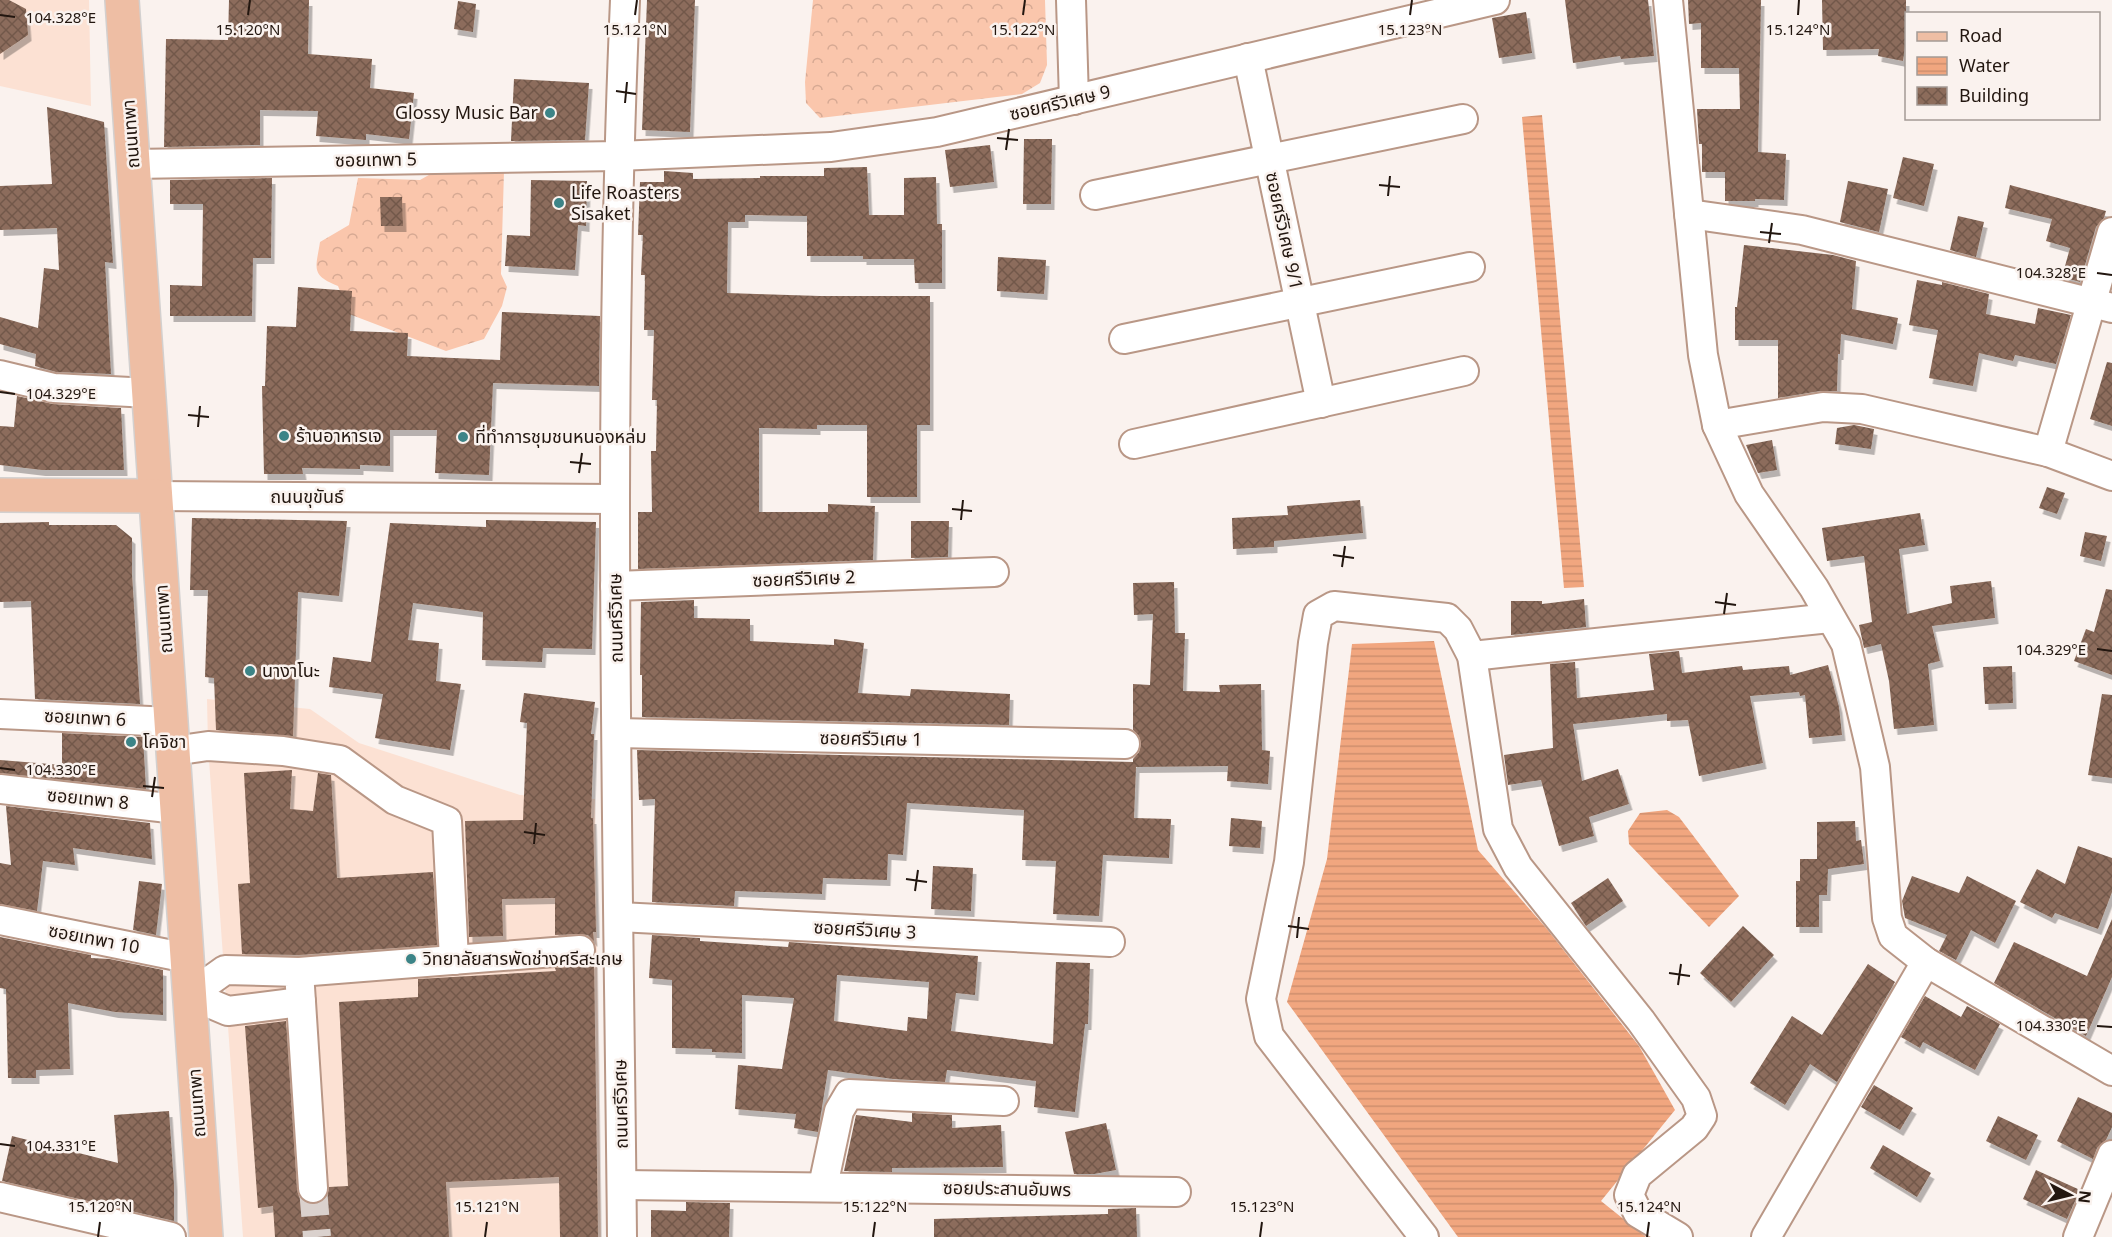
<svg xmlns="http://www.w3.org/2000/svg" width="2112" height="1237" viewBox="0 0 2112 1237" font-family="'Noto Sans','Noto Sans Thai',sans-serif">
	<defs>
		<pattern id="forest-crowns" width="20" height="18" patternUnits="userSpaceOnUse" patternTransform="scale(1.5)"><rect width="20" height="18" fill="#fac6ac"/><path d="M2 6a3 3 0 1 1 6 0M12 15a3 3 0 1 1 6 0" fill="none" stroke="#d6a993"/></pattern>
		<pattern id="water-rules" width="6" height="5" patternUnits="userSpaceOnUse" patternTransform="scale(1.5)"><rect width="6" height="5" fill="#f1a67f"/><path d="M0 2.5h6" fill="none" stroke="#ce8e6d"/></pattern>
		<pattern id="building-cross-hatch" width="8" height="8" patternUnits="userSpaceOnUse" patternTransform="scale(1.5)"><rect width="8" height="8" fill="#8c6c5b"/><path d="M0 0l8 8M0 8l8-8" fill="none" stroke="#72584a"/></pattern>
		<filter id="shadow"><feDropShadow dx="3.5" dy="6" stdDeviation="0" flood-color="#0004"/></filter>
	</defs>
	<rect width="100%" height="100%" fill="#faf2ee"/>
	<g fill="#fce1d3">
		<path d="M0,0H89L91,106L0,86Z"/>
		<path d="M207,699L310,709L359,743L520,795L595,799L601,1237H243L208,746Z"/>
	</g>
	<g fill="url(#forest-crowns)">
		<path d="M813,0H1045L1047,65L1040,83L1022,94L820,118L806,103L805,82Z"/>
		<path d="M443,167L504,171L501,274L507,287L502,306L484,339L446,351L349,314L338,286C310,275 316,268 320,242L349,225L358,178L420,180Z"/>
	</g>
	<g fill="url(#water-rules)">
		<path d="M1542,115L1584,587L1564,588L1522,117Z"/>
		<path d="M1434,641L1478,850L1547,929L1639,1046L1675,1110L1601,1201L1646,1237H1458L1287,1002L1327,859L1352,644Z"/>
		<path d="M1667,810L1679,817L1739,896L1709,927L1629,844L1628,831L1640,813Z"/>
	</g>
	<g fill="url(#building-cross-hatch)" fill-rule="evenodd" filter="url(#shadow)">
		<path d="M0,0H9L26,9L28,35L0,54Z"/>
		<path d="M229,0H309L308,54L372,59L370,88L414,93L409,139L366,134V140L316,136L318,111L260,110V145L164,147L166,39L228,40Z"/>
		<path d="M647,0H695L690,132L642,130Z"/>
		<path d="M1565,0H1648L1654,56L1621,59L1620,56L1573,63Z"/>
		<path d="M1688,0H1761L1758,152L1786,154L1784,200L1755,199V201H1725V172H1702V144H1699L1697,109H1740L1739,68H1701V23L1689,24Z"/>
		<path d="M1822,0H1906V39L1903,61L1878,56L1879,49L1823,50Z"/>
		<path d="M458,1L476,4L473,32L454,29Z"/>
		<path d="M1526,12L1532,53L1499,58L1492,18Z"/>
		<path d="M514,79L589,83L585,140L511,141Z"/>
		<path d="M47,107L104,122L113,263L105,262L111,374L56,372L35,366L36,354L0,344V317L38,328L44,268L59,270L57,228L0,230V186L52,184Z"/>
		<path d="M1024,139H1052L1051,204H1023Z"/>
		<path d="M990,145L994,182L950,187L945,150Z"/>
		<path d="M1903,157L1934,164L1924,206L1893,198Z"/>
		<path d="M867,167L869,215H904V178L936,177L937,224H942V283H915L914,259H863V256H807V216L745,215V222H728L727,293L820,296H930V425H917V497H867V425H817V429L759,428V512H828V504L875,506L873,560L638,569V512H652L651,451H656L657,400H652L654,330H644L645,275H641L643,235H638L640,182H664V171L693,173V179L760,178V176H824V168Z"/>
		<path d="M272,178L271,258H253L252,316H170V285L202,286L203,204H170V180Z"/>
		<path d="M531,180L587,181L586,226L578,225L575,270L505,266L507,235L530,236Z"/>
		<path d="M1848,181L1888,189L1879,232L1840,222Z"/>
		<path d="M2010,185L2106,211L2104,218L2096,227L2080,282L2062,277L2070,248L2046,241L2052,219L2005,208Z"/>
		<path d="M380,197H402L403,226H381Z"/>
		<path d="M1958,216L1984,222L1976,257L1950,250Z"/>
		<path d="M1744,245L1833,255L1856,261L1852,309L1898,318L1893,344L1841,334L1840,354H1838L1837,391H1820L1778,398V340H1735V307H1737Z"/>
		<path d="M998,257L1046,260L1044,294L997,291Z"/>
		<path d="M1917,280L1942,285V282L1989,294L1986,314L2035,324L2038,308L2071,315L2056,364L2015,355L2013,361L1979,353L1973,386L1929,378L1938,330L1909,325Z"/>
		<path d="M298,287L352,291L350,331L408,333L407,356L500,360L502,312L600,316L599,386L493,383L489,475L435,473L437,430H390V466L360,465V469L302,468L303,474H264L262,386H265L267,326L296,327Z"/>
		<path d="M2107,362L2112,363V426L2090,419Z"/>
		<path d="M17,396L53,404L121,408L124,470H42L0,465V426L14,427Z"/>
		<path d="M1854,425L1874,429L1871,449L1835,444L1837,428Z"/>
		<path d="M1772,440L1777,470L1758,473L1746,445Z"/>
		<path d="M2047,487L2065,493L2057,514L2039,508Z"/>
		<path d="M1360,500L1363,533L1274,541V547L1233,549L1232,518L1288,515L1287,506Z"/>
		<path d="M1920,513L1925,545L1899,549L1907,614L1952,603L1950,586L1991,581L1995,618L1932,626L1940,661L1928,664L1934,725L1894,729L1889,681L1881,644L1864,648L1859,625L1872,622L1864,556L1827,561L1822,528Z"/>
		<path d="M192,518L347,521L339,596L298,592L293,736L216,730L214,678L205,677L208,590H190Z"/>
		<path d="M486,520L596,522L592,649L543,648L542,662L482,660L483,612L413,603L408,640L439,643L436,681L461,684L450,750L375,738L383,694L329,687L333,657L371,662L390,523L486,527Z"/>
		<path d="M911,521H949L948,557L911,558Z"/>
		<path d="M49,522V525H116L132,538V574L140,704L35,699L31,601L0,602V523Z"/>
		<path d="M2085,532L2107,536L2101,561L2080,556Z"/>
		<path d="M1174,582L1175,633H1185L1183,691L1220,692L1219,685L1261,684L1262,750L1270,751L1268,784L1227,781L1228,766L1136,767L1134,818L1171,819L1169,858L1103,855L1099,916L1053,914L1056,861L1022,860L1024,810L907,803L903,855L888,854L887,880L823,878L822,894L735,891L734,906L652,902L655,799L639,800L637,750L1133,762V759L1139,752L1141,744L1139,736L1133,730V684L1150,685L1153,614L1134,615L1133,583Z"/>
		<path d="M2106,589L2112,590V675L2074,661L2086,629L2094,632Z"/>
		<path d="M1584,599L1586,627L1511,635V601H1542V604Z"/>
		<path d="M694,600V618L750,619V641L834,645V639L864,643L858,693L910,696L911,689L1010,694L1009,725L642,717V675H640L641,602Z"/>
		<path d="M1679,651L1682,673L1742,666L1743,670L1789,666L1790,675L1828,665L1839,707L1842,735L1809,738L1805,695L1800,696L1799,692L1750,696L1763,763L1699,776L1688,720L1667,721V714L1573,724L1582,781L1618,769L1629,804L1589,817L1594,836L1559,846L1541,780L1508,785L1504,755L1553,748L1550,664L1575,662L1577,698L1654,690L1649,654Z"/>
		<path d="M2012,666L2013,703L1985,704L1983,667Z"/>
		<path d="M524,693L595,702L591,734H594L591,818H593L596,932H593L594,941L588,935L579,934L555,935V898L502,899L503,936L469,937L465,821L523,820L527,723L520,722Z"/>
		<path d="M2102,694L2112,695V778L2088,775Z"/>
		<path d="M62,733L143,737L146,789L0,773V760L62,765Z"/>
		<path d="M292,770L290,809L313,811L318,773L331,775L337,878L433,872L437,945L299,955L242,954L238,884L250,883L244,773Z"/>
		<path d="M6,806L150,823L152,859L73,848L75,865L43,861L37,911L0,904V863L11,865Z"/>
		<path d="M1231,818L1262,821L1260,848L1229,846Z"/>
		<path d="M1855,821L1856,841L1861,840L1864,864L1828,869L1827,895H1819V927H1796V881H1800V859H1817V822Z"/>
		<path d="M2078,846L2112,858V892L2098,929L2055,913L2052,918L2020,902L2037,869L2065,884Z"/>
		<path d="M933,866L973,868L971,911L931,909Z"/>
		<path d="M1912,876L1959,893L1967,876L2016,901L1995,943L1971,930L1956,960L1939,951L1947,935L1905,918L1902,901Z"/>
		<path d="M1608,878L1623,901L1586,926L1571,903Z"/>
		<path d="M139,881L162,884L156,935L133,930Z"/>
		<path d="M2112,919V977L2086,1036L1994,983L2014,942L2087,976Z"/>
		<path d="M1743,926L1774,955L1731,1002L1700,973Z"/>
		<path d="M652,935L700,938V941L788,947L789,942L978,956L975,995L956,993L951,1031L1053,1044L1056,962L1090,963L1088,1024H1085L1075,1112L1034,1107L1036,1081L947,1070L945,1082L893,1079L828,1070L818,1132L794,1128L796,1114L735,1109L738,1065L782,1069L794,998L742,995V1053L712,1052V1049L672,1048V980L649,978ZM837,975L929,982L927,1019L908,1017L907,1031L834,1021Z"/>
		<path d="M0,937L91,955V958L110,959L163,970V1015L115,1012L68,1003L70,1069L36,1070V1078H8L6,989L0,988Z"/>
		<path d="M594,959L598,1237H560L559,1177L446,1182L449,1237H275L273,1206L258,1208L245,1026L286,1021L297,1189L299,1197L305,1202L315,1204L322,1202L327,1196L329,1187L348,1186L339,1002L418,997V979L556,971L555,968L582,966L589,964Z"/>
		<path d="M1868,964L1895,982L1837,1082L1810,1064L1785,1105L1750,1083L1792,1016L1822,1035Z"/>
		<path d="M1925,996L1961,1017L1967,1006L2000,1024L1975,1070L1923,1042L1920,1048L1901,1037Z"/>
		<path d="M1874,1085L1913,1108L1900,1130L1861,1107Z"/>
		<path d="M2078,1097L2112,1113V1127L2106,1140L2097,1148L2093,1159L2057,1141Z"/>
		<path d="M169,1111L174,1185V1221L2,1181L12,1136L118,1163L114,1115Z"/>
		<path d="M912,1113L952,1115V1128L1001,1125L1003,1167L892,1168V1172L844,1171L856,1115L912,1122Z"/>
		<path d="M1998,1116L2038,1135L2026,1160L1986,1141Z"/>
		<path d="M1106,1123L1116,1170L1094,1174H1074L1065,1132Z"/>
		<path d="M1883,1145L1931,1173L1917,1197L1870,1168Z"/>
		<path d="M2036,1170L2080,1190L2067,1219L2023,1199Z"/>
		<path d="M686,1202L730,1203L729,1237H651V1210L686,1211Z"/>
		<path d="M1136,1208L1137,1237H934V1219L1108,1214V1209Z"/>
	</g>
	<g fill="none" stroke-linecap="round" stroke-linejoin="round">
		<path stroke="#dad1cd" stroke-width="28" stroke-dasharray="28 14" stroke-linecap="butt" d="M313,1188L317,1237"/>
		<defs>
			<g id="minor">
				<path d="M1071,0L1074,100"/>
				<path d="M1668,0L1703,355L1717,425L1749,494L1814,588L1846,644L1875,767L1887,918L1893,936L1926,962L2112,1071"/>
				<path d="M1248,58L1321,403"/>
				<path d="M133,164L618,156L831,147L937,132L1495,0"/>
				<path d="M1095,195L1463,119"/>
				<path d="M1689,214L1802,230L2112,308"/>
				<path d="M1124,339L1470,267"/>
				<path d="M0,375L54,388L149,393"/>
				<path d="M1717,425L1823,407L1862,409L2048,452L2112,476"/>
				<path d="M1134,444L1464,371"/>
				<path d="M2048,452L2112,232"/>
				<path d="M155,496L614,499"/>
				<path d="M615,586L994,572"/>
				<path d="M1472,656L1830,618"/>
				<path d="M0,714L171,722"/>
				<path d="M617,733L1125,744"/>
				<path d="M173,751L208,746L283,751L340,760L395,800L447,821L454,960"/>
				<path d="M0,789L177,809"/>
				<path d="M619,917L1110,942"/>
				<path d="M0,920L187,958"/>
				<path d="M225,970L299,972L301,1002L228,1011L190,995Z"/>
				<path d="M299,972L580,950"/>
				<path d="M301,1002L313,1188"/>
				<path d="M622,1185L1176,1192"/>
				<path d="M823,1186L839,1111L849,1094L1004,1101"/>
				<path d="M0,1197L171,1237"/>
				<path d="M622,1237C618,825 607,412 625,0"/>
				<path d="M1424,1237L1269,1036L1261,999L1289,862L1313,643L1318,615L1334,606L1447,618L1458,629L1472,656L1498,829L1518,867L1641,1021L1696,1098L1702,1116L1694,1128L1637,1175L1629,1195L1638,1213L1678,1237"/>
				<path d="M1766,1237L1926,962"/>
				<path d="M2078,1237L2112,1155"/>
			</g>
			<g id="major">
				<path d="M122,0L206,1237"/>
				<path d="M0,495L155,496"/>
			</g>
		</defs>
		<use href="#minor" stroke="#b99786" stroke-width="32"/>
		<use href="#major" stroke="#d3d0cf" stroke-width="36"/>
		<use href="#minor" stroke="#fff" stroke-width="28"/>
		<use href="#major" stroke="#eebea4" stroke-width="33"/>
	</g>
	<path fill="none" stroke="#22160f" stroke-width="2" d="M0,15L15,17M248,15L250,0M635,15L637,0M1023,15L1025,0M1410,15L1412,0M1798,15L1799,0M616,91L636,94M625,103L627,82M997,138L1018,140M1006,150L1009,129M1379,185L1400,187M1388,196L1390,176M1760,232L1781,234M1769,243L1772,223M2097,273L2112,275M0,392L15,394M188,415L209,417M198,427L200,406M570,462L591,464M579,473L582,453M952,509L972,511M961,520L963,500M1333,555L1354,558M1342,567L1345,546M1715,602L1736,605M1724,614L1727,593M2097,649L2112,651M0,768L15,770M143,786L164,788M152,797L155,777M524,832L545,835M534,844L536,823M906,879L927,882M915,891L918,870M1288,926L1309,929M1297,938L1299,917M1669,973L1690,976M1678,985L1681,964M2097,1026L2112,1027M0,1144L15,1146M98,1237L100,1222M485,1237L487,1222M873,1237L875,1222M1260,1237L1262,1222M1647,1237L1649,1222"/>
	<g fill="#3c8487" stroke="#faf2ee" stroke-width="2">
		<circle cx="550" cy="113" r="6"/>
		<circle cx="559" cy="203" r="6"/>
		<circle cx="284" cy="436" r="6"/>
		<circle cx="463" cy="437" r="6"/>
		<circle cx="250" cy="671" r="6"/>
		<circle cx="131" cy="742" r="6"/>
		<circle cx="411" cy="959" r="6"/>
	</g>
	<g text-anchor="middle" stroke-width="5" stroke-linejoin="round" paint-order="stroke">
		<g font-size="18" fill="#22160f" stroke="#faf2ee">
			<text transform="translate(1060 103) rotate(-13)" y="6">ซอยศรีวิเศษ 9</text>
			<text transform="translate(131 134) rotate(-94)" y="6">ถนนเทพา</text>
			<text transform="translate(376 160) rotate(-1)" y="6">ซอยเทพา 5</text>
			<text transform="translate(1284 231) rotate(78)" y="6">ซอยศรีวิเศษ 9/1</text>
			<text x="307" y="503">ถนนขุขันธ์</text>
			<text transform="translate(804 579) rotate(-2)" y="6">ซอยศรีวิเศษ 2</text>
			<text transform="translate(616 618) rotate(-91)" y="6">ถนนศรีวิเศษ</text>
			<text transform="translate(164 619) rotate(-94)" y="6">ถนนเทพา</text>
			<text transform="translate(85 718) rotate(3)" y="6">ซอยเทพา 6</text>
			<text transform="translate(871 739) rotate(1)" y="6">ซอยศรีวิเศษ 1</text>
			<text transform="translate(88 799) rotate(6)" y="6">ซอยเทพา 8</text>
			<text transform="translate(865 930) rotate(3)" y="6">ซอยศรีวิเศษ 3</text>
			<text transform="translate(94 939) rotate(11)" y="6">ซอยเทพา 10</text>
			<text transform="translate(197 1103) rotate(-94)" y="6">ถนนเทพา</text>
			<text transform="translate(621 1104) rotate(-91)" y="6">ถนนศรีวิเศษ</text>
			<text transform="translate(1007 1189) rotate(1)" y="6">ซอยประสานอัมพร</text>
		</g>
		<g font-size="18" fill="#22160f" stroke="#faf2ee" text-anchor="start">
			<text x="538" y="119" text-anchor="end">Glossy Music Bar</text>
			<text x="571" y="199">Life Roasters<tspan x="571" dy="21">Sisaket</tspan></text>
			<text x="296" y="442">ร้านอาหารเจ</text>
			<text x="475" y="443">ที่ทำการชุมชนหนองหล่ม</text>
			<text x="262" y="677">นางาโนะ</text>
			<text x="143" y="748">โคจิชา</text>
			<text x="423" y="965">วิทยาลัยสารพัดช่างศรีสะเกษ</text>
		</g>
	</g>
	<g font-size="15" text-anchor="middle" fill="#22160f" stroke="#faf2ee" stroke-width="5" stroke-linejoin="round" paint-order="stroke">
		<text x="61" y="23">104.328°E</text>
		<text x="248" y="35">15.120°N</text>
		<text x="635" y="35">15.121°N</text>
		<text x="1023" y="35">15.122°N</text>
		<text x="1410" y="35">15.123°N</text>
		<text x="1798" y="35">15.124°N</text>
		<text x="2051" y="278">104.328°E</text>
		<text x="61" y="399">104.329°E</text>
		<text x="2051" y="655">104.329°E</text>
		<text x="61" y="775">104.330°E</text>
		<text x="2051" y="1031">104.330°E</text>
		<text x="61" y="1151">104.331°E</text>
		<text x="100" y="1212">15.120°N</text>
		<text x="487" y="1212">15.121°N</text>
		<text x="875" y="1212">15.122°N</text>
		<text x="1262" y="1212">15.123°N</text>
		<text x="1649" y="1212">15.124°N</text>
	</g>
	<rect x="1905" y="12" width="195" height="108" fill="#faf2ee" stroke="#a49a95" stroke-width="1.5"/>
	<rect x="1917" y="32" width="30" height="9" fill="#eebea4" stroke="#a49a95" stroke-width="1.5"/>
	<text x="1959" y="42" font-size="18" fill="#22160f">Road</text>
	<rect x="1917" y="57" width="30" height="18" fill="url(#water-rules)" stroke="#a49a95" stroke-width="1.5"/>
	<text x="1959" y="72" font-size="18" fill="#22160f">Water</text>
	<rect x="1917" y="87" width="30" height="18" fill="url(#building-cross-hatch)" stroke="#a49a95" stroke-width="1.5"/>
	<text x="1959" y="102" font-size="18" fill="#22160f">Building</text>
	<g transform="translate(2070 1195) rotate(97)" stroke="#faf2ee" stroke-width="4.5" paint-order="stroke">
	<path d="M0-4.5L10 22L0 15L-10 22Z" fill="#22160f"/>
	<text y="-9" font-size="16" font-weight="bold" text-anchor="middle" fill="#22160f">N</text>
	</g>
</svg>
